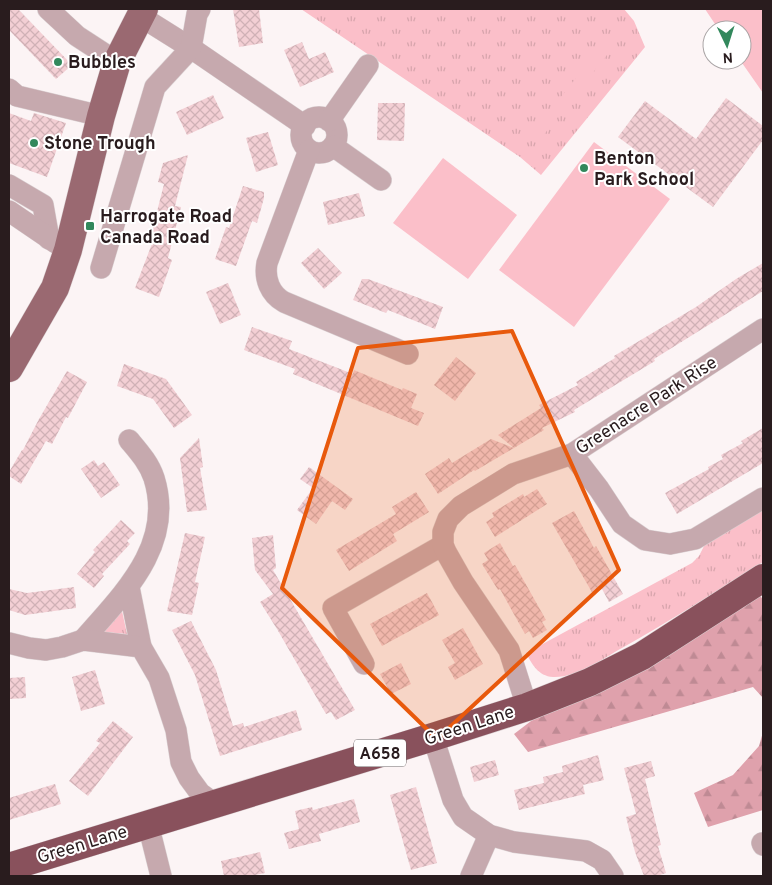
<svg xmlns="http://www.w3.org/2000/svg" width="772" height="885" viewBox="0 0 772 885" font-family="Overpass,sans-serif">
	<defs>
		<pattern id="grass-tufts" width="24" height="20" patternUnits="userSpaceOnUse" patternTransform="scale(1.25)"><rect width="24" height="20" fill="#fbbfc9"/><path d="M3 7l-1-3M5 7V3M7 7l1-3M15 17l-1-3M17 17v-4M19 17l1-3" fill="none" stroke="#d7a4ac"/></pattern>
		<pattern id="forest-firs" width="22" height="20" patternUnits="userSpaceOnUse" patternTransform="scale(1.25)"><rect width="22" height="20" fill="#dfa1ac"/><path d="M5 1l3.5 6h-7zM16 11l3.5 6h-7z" fill="#bf8a94"/></pattern>
		<pattern id="building-cross-hatch" width="8" height="8" patternUnits="userSpaceOnUse" patternTransform="scale(1.25)"><rect width="8" height="8" fill="#f3cfd4"/><path d="M0 0l8 8M0 8l8-8" fill="none" stroke="#d0b1b6"/></pattern>
	</defs>
	<rect width="100%" height="100%" fill="#fcf4f5"/>
	<g fill="url(#grass-tufts)">
		<path d="M301,9H624L634,21L645,47L541,175L520,157Z"/>
		<path d="M763,509V562C717,591 670,621 622,648C602,659 577,678 553,677C538,676 532,664 526,653L692,563L699,556L705,544Z"/>
		<path d="M122,611L127,634L103,632Z"/>
	</g>
	<g fill="url(#forest-firs)">
		<path d="M760,595L763,600V698L753,687L528,752L514,734L556,702Z"/>
		<path d="M763,732V810L708,827L694,793L733,775L759,746Z"/>
	</g>
	<g fill="#fbbfc9">
		<path d="M705,9H763V93L740,60H742V30H719Z"/>
		<path d="M614,30L622,36L542,137L534,131Z"/>
		<path d="M594,142L670,199L574,327L499,270Z"/>
		<path d="M443,158L517,215L468,279L393,223Z"/>
	</g>
	<g fill="url(#building-cross-hatch)">
		<path d="M9,9H18L72,65L56,79L9,30Z"/>
		<path d="M233,9H259L263,43L239,47Z"/>
		<path d="M302,42L309,59L325,52L334,72L300,87L284,50Z"/>
		<path d="M213,95L224,118L187,135L176,112Z"/>
		<path d="M726,98L763,126V140L713,207L618,137L645,101L696,139Z"/>
		<path d="M378,103H405L404,141L377,140Z"/>
		<path d="M9,113L31,121L34,113L66,123L47,177L9,163Z"/>
		<path d="M268,132L278,165L256,172L246,138Z"/>
		<path d="M188,155L175,206L181,207L168,258L172,260L159,297L135,288L155,236L151,235L164,184L158,182L163,163Z"/>
		<path d="M243,186L264,192V198L257,223L252,221L236,266L215,259L226,227L229,228Z"/>
		<path d="M359,193L365,216L328,225L323,202Z"/>
		<path d="M318,248L342,273L324,289L301,263Z"/>
		<path d="M763,263V291L654,359L655,361L574,410L575,412L542,428L544,430L514,448L498,435L541,408L539,405L578,385L576,382L615,358L614,356L696,307L736,279Z"/>
		<path d="M362,279H368L443,307L435,329L388,310L386,313L353,300Z"/>
		<path d="M228,283L241,315L220,324L206,292Z"/>
		<path d="M252,327L292,341L289,349L353,374L354,370L402,390L403,388L417,394L411,408L424,413L418,426L293,374L295,369L244,350Z"/>
		<path d="M456,357L476,373L455,401L434,385Z"/>
		<path d="M124,364L166,379L192,415L174,428L153,399L117,386Z"/>
		<path d="M67,371L87,382L68,418L66,417L52,444L46,441L21,484L9,476V472L22,450H23L39,419Z"/>
		<path d="M763,428V463L677,514L665,493L709,469L708,467L723,459L721,455L743,443L741,441Z"/>
		<path d="M199,438L203,467L200,468L207,510L187,512L180,458Z"/>
		<path d="M491,439L514,448L475,471L474,470L438,494L425,474L449,458L452,463Z"/>
		<path d="M94,460L98,466L104,462L120,485L101,498L81,469Z"/>
		<path d="M309,467L353,499L345,510L332,501L316,524L297,510L313,488L300,479Z"/>
		<path d="M537,489L547,504L495,537L486,522L494,517L492,513L523,494L524,497Z"/>
		<path d="M416,492L429,512L393,534L397,541L349,571L336,550L396,514L392,507Z"/>
		<path d="M574,511L594,548L596,546L623,594L609,602L602,589L593,594L552,523Z"/>
		<path d="M121,520L135,533L127,541L130,544L102,574L104,576L94,588L77,574L95,552L93,550Z"/>
		<path d="M185,533L205,537L195,582L199,583L192,615L167,611Z"/>
		<path d="M273,535L276,568L273,570L355,710L336,720L331,712L326,714L277,629L260,602L273,594L255,570L252,538Z"/>
		<path d="M500,543L513,566L515,565L546,620L542,622L547,630L533,638L529,631L525,634L500,589L498,590L482,564L488,560L484,553Z"/>
		<path d="M74,587L76,608L25,615L9,610V589L27,593Z"/>
		<path d="M427,593L439,615L382,646L370,624Z"/>
		<path d="M191,621L216,670L233,726L243,723L244,727L296,710L302,730L220,756L195,675L172,630Z"/>
		<path d="M463,628L483,664L455,680L448,667L455,663L442,640Z"/>
		<path d="M401,663L411,684L391,694L380,674Z"/>
		<path d="M95,670L105,704L81,711L72,677Z"/>
		<path d="M25,677L26,698L9,699V678Z"/>
		<path d="M113,721L133,737L88,796L69,781L100,743L96,741Z"/>
		<path d="M598,755L604,780L583,785L585,794L519,810L514,790L544,783L543,777L563,772L562,766Z"/>
		<path d="M495,760L499,775L474,782L470,767Z"/>
		<path d="M651,761L655,776L645,779L661,845L658,846L666,873L657,876H644L635,852L626,817L636,814L624,768Z"/>
		<path d="M55,784L61,804L9,820V798Z"/>
		<path d="M416,787L437,863L411,870L390,795Z"/>
		<path d="M354,799L360,822L319,834L321,841L289,849L284,833L299,829L295,811L312,807L313,810Z"/>
		<path d="M260,852L265,873L250,876H224L221,861Z"/>
	</g>
	<g fill="none" stroke-linecap="round" stroke-linejoin="round">
		<defs>
			<g id="minor">
				<path d="M48,9L77,36L117,62"/>
				<path d="M140,16L191,48L305,126"/>
				<path d="M9,89L17,96L101,116"/>
				<circle cx="319" cy="135" r="18"/>
				<path d="M329,121L368,65"/>
				<path d="M333,146L381,180"/>
				<path d="M309,150L267,263C264,279 270,294 284,302L408,354"/>
				<path d="M9,185L43,205L49,239"/>
				<path d="M9,211L56,243"/>
				<path d="M101,268L155,87L191,48L197,14L200,9"/>
				<path d="M572,454L599,489L622,524L645,540L670,544L695,539L763,498"/>
				<path d="M129,587L141,647"/>
				<path d="M83,640C123,594 175,545 154,478C149,463 139,452 129,440"/>
				<path d="M9,643L29,648L46,650L62,647L83,640L141,647L159,678L176,730L181,762L189,778L200,793L215,804"/>
				<path d="M364,664L333,608L443,545"/>
				<path d="M527,707L509,650L463,582L446,552L443,545V532L448,519L461,506L513,474L572,454L763,329"/>
				<path d="M433,737L453,800L463,817L489,835L514,842L586,851L602,860L613,876"/>
				<path d="M148,824L161,876"/>
				<path d="M762,843L763,845"/>
				<path d="M471,876L489,835"/>
			</g>
			<path id="major" d="M9,368L55,288L68,250L101,116L117,62L144,9"/>
			<path id="highway" d="M9,867L433,737L527,707L590,682L642,656L763,578"/>
		</defs>
		<use href="#minor" stroke="#dad1d3" stroke-width="22"/>
		<use href="#major" stroke="#dad1d3" stroke-width="29"/>
		<use href="#highway" stroke="#dad1d3" stroke-width="29"/>
		<use href="#minor" stroke="#c6a9ae" stroke-width="21"/>
		<use href="#major" stroke="#9a6971" stroke-width="28"/>
		<use href="#highway" stroke="#89515c" stroke-width="28"/>
	</g>
	<path fill="#e8590c" fill-opacity="0.2" stroke="#e8590c" stroke-width="4" stroke-linejoin="round" d="M512,331L619,570L437,739L282,588L358,348Z"/>
	<g fill="#32885c" stroke="#fff" stroke-width="2">
		<circle cx="58" cy="62" r="5"/>
		<circle cx="34" cy="143" r="5"/>
		<circle cx="584" cy="168" r="5"/>
		<rect x="85" y="221" width="10" height="10" rx="2.5"/>
	</g>
	<g text-anchor="middle" stroke-width="4" stroke-linejoin="round" paint-order="stroke">
		<rect fill="#fff" stroke="#696062" stroke-width="1" x="354" y="739.5" width="52" height="27" rx="4"/>
		<g font-size="16" font-weight="bold" fill="#291c1e">
			<text x="380" y="759">A658</text>
		</g>
		<g font-size="18" font-weight="bold" fill="#291c1e" stroke="#fff" text-anchor="start">
			<text x="68" y="68">Bubbles</text>
			<text x="44" y="149">Stone Trough</text>
			<text x="594" y="164">Benton<tspan x="594" dy="21">Park School</tspan></text>
			<text x="100" y="222">Harrogate Road<tspan x="100" dy="21">Canada Road</tspan></text>
		</g>
		<g font-size="18" fill="#291c1e" stroke="#fff">
			<text transform="translate(646 405) rotate(-33)" y="6">Greenacre Park Rise</text>
			<text transform="translate(469 725) rotate(-18)" y="6">Green Lane</text>
			<text transform="translate(82 844) rotate(-17)" y="6">Green Lane</text>
		</g>
	</g>
	<rect width="772" height="885" fill="none" stroke="#291c1e" stroke-width="20"/>
	<g transform="translate(727 45) rotate(176)"><circle r="24" fill="#ffffff" stroke="#a9a4a5"/>
	<path d="M0-4L9 19L0 12L-9 19Z" fill="#32885c"/>
	<text y="-8" font-size="14" font-weight="bold" text-anchor="middle" fill="#291c1e">N</text>
	</g>
</svg>
